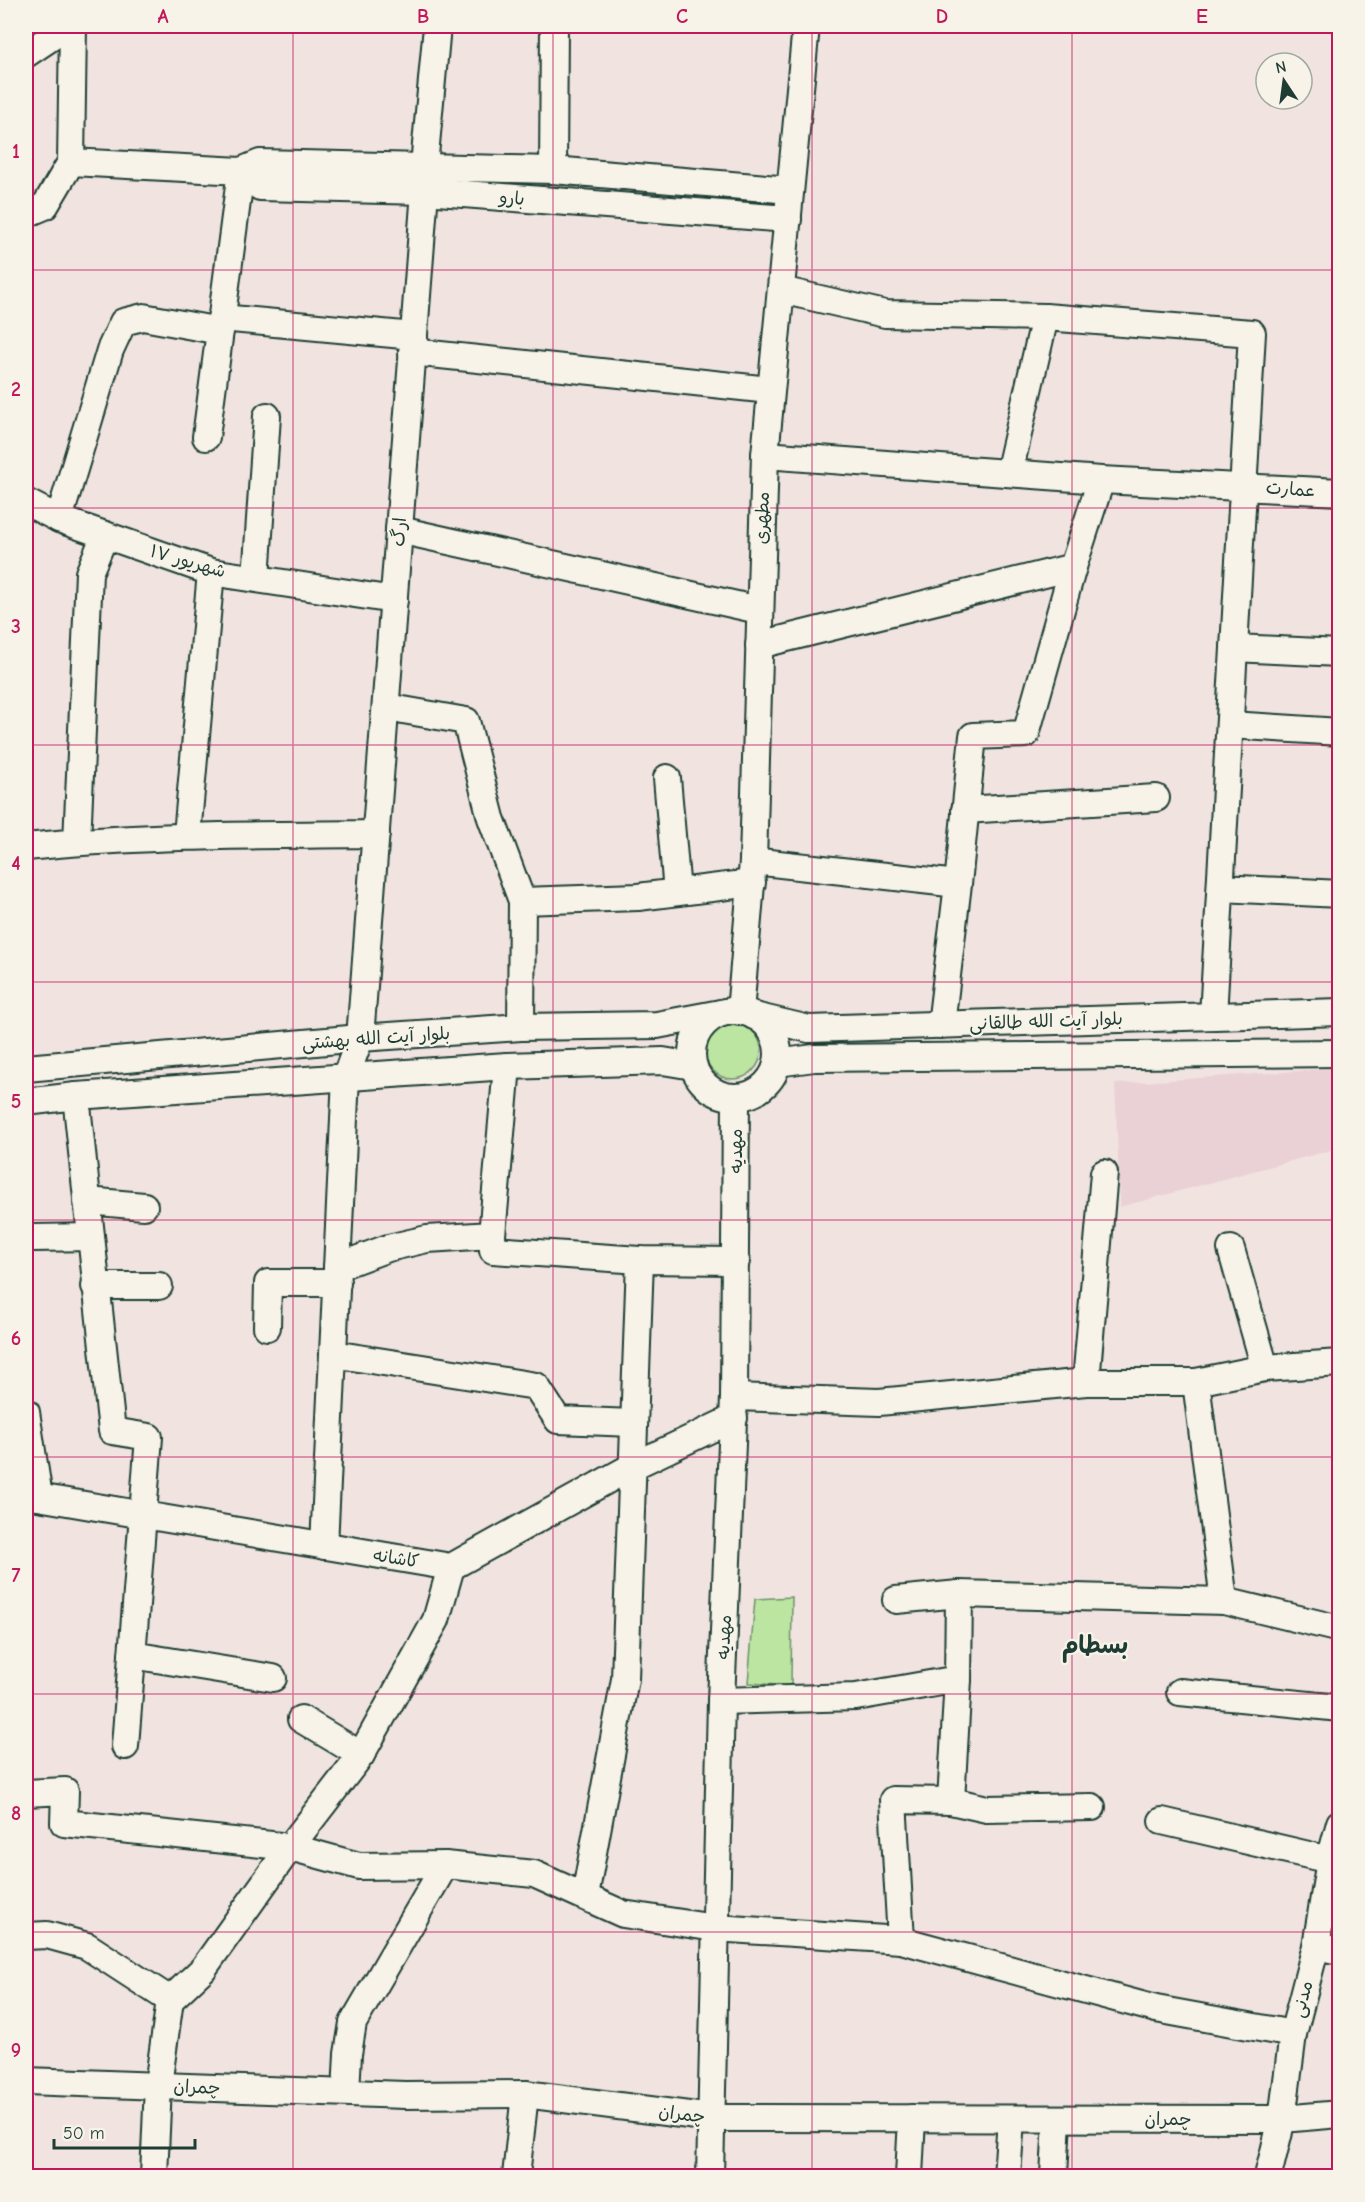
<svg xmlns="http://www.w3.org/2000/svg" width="1365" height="2202" viewBox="0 0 1365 2202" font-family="'Comic Neue','Playpen Sans Arabic',sans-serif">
	<rect width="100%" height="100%" fill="#f1e4e0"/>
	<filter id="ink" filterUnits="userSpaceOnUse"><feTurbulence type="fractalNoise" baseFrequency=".0167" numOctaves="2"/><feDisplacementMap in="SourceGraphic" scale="12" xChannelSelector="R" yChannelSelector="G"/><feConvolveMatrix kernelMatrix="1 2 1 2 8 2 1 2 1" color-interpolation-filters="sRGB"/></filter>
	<g filter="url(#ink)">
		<path fill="#ead1d6" d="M1339,1068V1148L1120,1207L1115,1084Z"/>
		<g fill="#bbe5a1" stroke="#6d916a" stroke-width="1.5">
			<circle cx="733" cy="1051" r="28"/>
			<path d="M792,1597L791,1686L748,1683L755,1599Z"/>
		</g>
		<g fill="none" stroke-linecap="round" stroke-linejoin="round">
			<defs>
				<g id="minor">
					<path d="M26,54L68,26"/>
					<path d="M71,162L241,171L260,163L553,170L790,190"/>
					<path d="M553,170L554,26"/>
					<path d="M241,171L260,187L425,191L788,219"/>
					<path d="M26,214L45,206L71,162L73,26"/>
					<path d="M781,290L885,314L1045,317L1252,333L1213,1016"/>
					<path d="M221,318L414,336"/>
					<path d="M412,352L770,390"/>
					<path d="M206,437L241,171"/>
					<path d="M765,455L1101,480L1340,492"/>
					<path d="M1009,473L1045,317"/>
					<path d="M26,502L59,519L211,572L394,600"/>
					<path d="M59,519L110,350L123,322L143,317L220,331"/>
					<path d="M399,530L759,610"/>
					<path d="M256,578L267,416"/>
					<path d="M759,645L1073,567"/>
					<path d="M1234,648L1340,653"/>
					<path d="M386,707L466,721L491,818L522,901L521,1027"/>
					<path d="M1230,725L1340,732"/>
					<path d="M667,778L677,892"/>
					<path d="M965,810L1156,798"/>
					<path d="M187,835L211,572"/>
					<path d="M77,842L89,573L105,535"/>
					<path d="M26,847C142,835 259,835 376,834"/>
					<path d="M753,861L958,884"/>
					<path d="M1221,888L1340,894"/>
					<path d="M522,901L638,897L752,883"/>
					<circle cx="735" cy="1054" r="43"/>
					<path d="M740,1012L753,861L765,455L806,26"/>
					<path d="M754,1016L809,1029L1340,1012"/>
					<path d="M941,1025L958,884L973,736L1026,734L1073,567L1101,480"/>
					<path d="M777,1063L814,1058L1340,1053"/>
					<path d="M507,1066L492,1235L493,1250L640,1260L736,1261"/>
					<path d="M26,1068L360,1038L521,1027L657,1025L726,1012"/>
					<path d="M76,1096L112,1431L149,1437L125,1746"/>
					<path d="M26,1102L76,1096L507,1066L663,1061L693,1066"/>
					<path d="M87,1201L144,1206"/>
					<path d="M34,1238L91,1237"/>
					<path d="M1231,1249L1265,1368"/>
					<path d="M337,1267L388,1248L427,1239L492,1235"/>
					<path d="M95,1286H159"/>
					<path d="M267,1327L268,1283H337"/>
					<path d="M333,1354L536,1386L558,1420L633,1423"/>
					<path d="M1086,1382L1104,1173"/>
					<path d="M1196,1382L1224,1601"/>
					<path d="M734,1397L879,1402L1086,1382H1196L1265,1368L1340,1363"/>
					<path d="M26,1412L39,1497"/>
					<path d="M26,1495L451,1567L631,1467L734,1418"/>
					<path d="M324,1546L346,1076L360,1038L425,191L424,166L437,26"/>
					<path d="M896,1600L959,1594L1224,1601L1340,1629"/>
					<path d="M132,1655L273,1678"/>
					<path d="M1180,1692L1340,1708"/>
					<path d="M721,1701L856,1697L958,1679"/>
					<path d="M301,1719L361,1755"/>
					<path d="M26,1793L65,1791L64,1823L290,1847L359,1866L445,1865L534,1874L623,1914L715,1928L901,1940L1156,2009L1293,2034"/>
					<path d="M951,1801L987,1809L1092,1807"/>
					<path d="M1162,1821L1330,1860"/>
					<path d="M585,1896L625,1679L640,1260"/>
					<path d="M26,1936L47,1935L87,1946L170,2000"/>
					<path d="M901,1940L893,1800L951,1801L958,1679L959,1594"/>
					<path d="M1316,1946L1340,1951"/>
					<path d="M26,2081L405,2095L525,2094L712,2118L1282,2119L1340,2114"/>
					<path d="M346,2092L348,2054L353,2023L445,1865"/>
					<path d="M154,2176L158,2085L170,2000L203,1969L290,1847L361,1755L436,1620L451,1567"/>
					<path d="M516,2176L525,2094"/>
					<path d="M710,2176L721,1701L734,1397L736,1097"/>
					<path d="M909,2176L912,2118"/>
					<path d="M1007,2176L1011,2119"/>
					<path d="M1054,2176L1057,2119"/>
					<path d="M1268,2176L1282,2119L1293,2034L1316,1946L1330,1860L1340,1823"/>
				</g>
			</defs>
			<use href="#minor" stroke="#1f3d34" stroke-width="30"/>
			<use href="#minor" stroke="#f7f3e8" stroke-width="26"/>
		</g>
	</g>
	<path fill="none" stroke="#c2185b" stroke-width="1.5" stroke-opacity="0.55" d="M293,26V2176M553,26V2176M812,26V2176M1072,26V2176M26,270H1340M26,508H1340M26,745H1340M26,982H1340M26,1220H1340M26,1457H1340M26,1694H1340M26,1932H1340"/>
	<g text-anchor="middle" stroke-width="4.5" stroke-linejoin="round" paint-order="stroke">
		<g font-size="18" fill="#1f3d34" stroke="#f7f3e8">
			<text transform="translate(512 198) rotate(4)" y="6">بارو</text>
			<text transform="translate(1291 489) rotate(4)" y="6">عمارت</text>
			<text transform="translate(762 518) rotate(-88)" y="6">مطهری</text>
			<text transform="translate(399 532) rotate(-86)" y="6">ارگ</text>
			<text transform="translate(188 561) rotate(16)" y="6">۱۷ شهریور</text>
			<text transform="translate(1046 1021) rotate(-2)" y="6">بلوار آیت الله طالقانی</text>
			<text transform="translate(376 1038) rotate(-4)" y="6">بلوار آیت الله بهشتی</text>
			<text transform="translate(736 1151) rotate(-90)" y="6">مهدیه</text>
			<text transform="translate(396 1558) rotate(9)" y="6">کاشانه</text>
			<text transform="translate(724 1637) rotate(-87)" y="6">مهدیه</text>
			<text transform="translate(1302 1999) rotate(-75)" y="6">مدنی</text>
			<text transform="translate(197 2087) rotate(2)" y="6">چمران</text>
			<text transform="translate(682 2114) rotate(7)" y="6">چمران</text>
			<text x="1168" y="2125">چمران</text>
		</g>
		<g font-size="24" font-weight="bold" fill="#1f3d34" stroke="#f7f3e8">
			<text x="1095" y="1653">بسطام</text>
		</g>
	</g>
	<rect width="1365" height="2202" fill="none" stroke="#f7f3e8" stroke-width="66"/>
	<g transform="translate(1284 81) rotate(347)"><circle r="28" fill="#f7f3e8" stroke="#a1aaa0" stroke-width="1.5"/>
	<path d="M0-4.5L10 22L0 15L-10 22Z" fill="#1f3d34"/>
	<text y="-9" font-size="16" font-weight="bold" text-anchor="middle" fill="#1f3d34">N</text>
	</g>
	<path d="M54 2139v9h141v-9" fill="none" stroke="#1f3d34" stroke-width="3"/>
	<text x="63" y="2139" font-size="18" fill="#1f3d34" stroke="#f7f3e8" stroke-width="4.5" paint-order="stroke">50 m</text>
	<rect x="33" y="33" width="1299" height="2136" fill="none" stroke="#c2185b" stroke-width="2"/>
	<g font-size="20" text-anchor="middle" font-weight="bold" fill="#c2185b">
		<text x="163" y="23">A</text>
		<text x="423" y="23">B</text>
		<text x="682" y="23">C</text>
		<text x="942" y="23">D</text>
		<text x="1202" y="23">E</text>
		<text x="16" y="158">1</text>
		<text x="16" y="396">2</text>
		<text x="16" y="633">3</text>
		<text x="16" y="870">4</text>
		<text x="16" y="1108">5</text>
		<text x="16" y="1345">6</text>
		<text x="16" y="1582">7</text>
		<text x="16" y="1820">8</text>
		<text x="16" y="2057">9</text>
	</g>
</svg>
